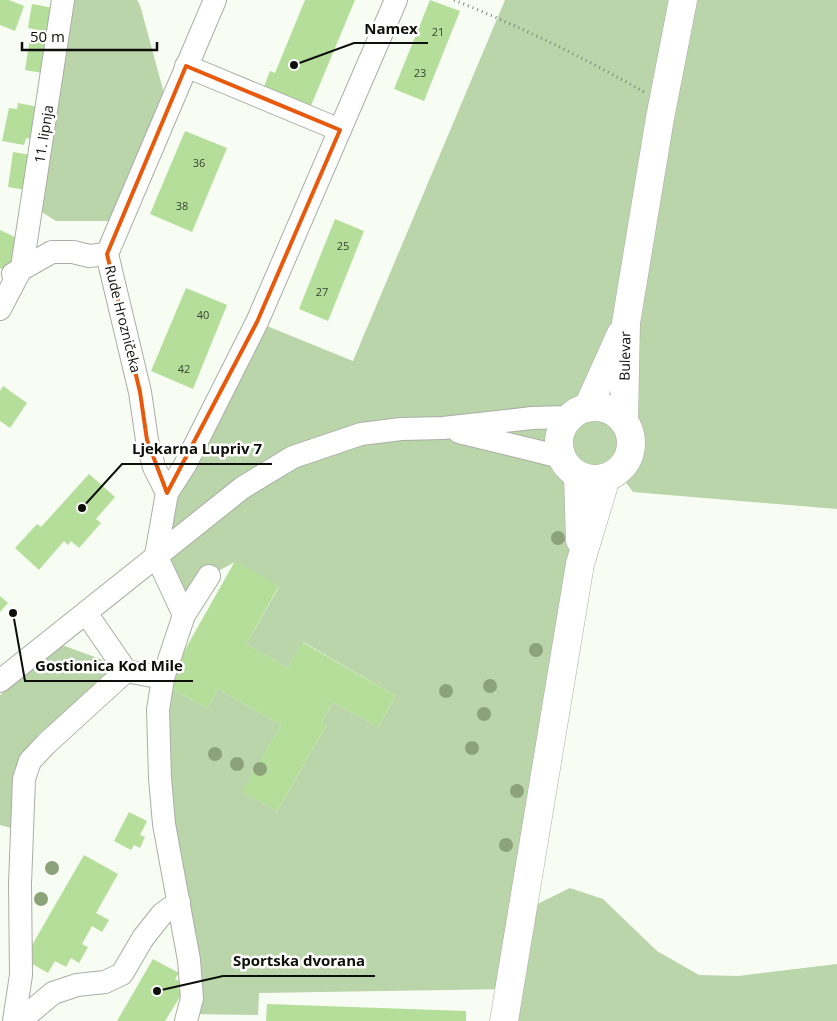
<svg xmlns="http://www.w3.org/2000/svg" width="837" height="1021" viewBox="0 0 837 1021" font-family="'Open Sans',sans-serif">
	<rect width="100%" height="100%" fill="#f7fdf3"/>
	<g fill="#bad5a9">
		<path d="M67,0H137L140,5L165,97L109,221H56L40,211Z"/>
		<path d="M505,0H837V509L633,492L618,472L606,478L523,911L570,888L603,899L657,951L699,975L738,976L837,964V1021H504L508,989L259,993L258,1015L188,1014L165,685L207,708L218,689L281,725L243,792L277,811L326,726L321,723L333,702L378,727L396,696L303,642L288,668L246,644L279,587L235,562L209,576L184,615L156,555L167,493L257,322L353,361Z"/>
		<path d="M62,645L103,660L107,675L39,734L15,768L11,828L0,825V695Z"/>
	</g>
	<g fill="#b5de9b">
		<path d="M0,0H9L24,6L15,31L0,25Z"/>
		<path d="M305,0H355L310,108L263,89L270,71L275,73Z"/>
		<path d="M430,0L460,11L424,101L394,89Z"/>
		<path d="M32,4L59,9L54,33L28,28Z"/>
		<path d="M30,38L53,42L48,74L25,70Z"/>
		<path d="M18,103L44,108L32,139L26,138L24,145L2,141L9,108L17,109Z"/>
		<path d="M185,131L227,148L192,232L150,214Z"/>
		<path d="M13,152L37,156L32,191L8,187Z"/>
		<path d="M335,219L364,231L328,321L299,309Z"/>
		<path d="M0,230L23,241L8,272L0,268Z"/>
		<path d="M186,288L227,305L193,389L151,371Z"/>
		<path d="M3,386L27,403L10,428L0,421V391Z"/>
		<path d="M89,474L115,497L96,519L101,523L79,548L71,541L68,545L64,541L39,570L15,548L37,524L41,527Z"/>
		<path d="M235,561L279,586L246,644L288,668L302,642L396,696L378,727L333,702L321,723L326,726L277,811L242,792L281,725L218,689L207,708L165,685Z"/>
		<path d="M0,596L8,603L0,612Z"/>
		<path d="M129,812L147,821L140,835L145,837L140,848L134,845L131,850L114,841Z"/>
		<path d="M84,855L118,874L96,913L109,920L102,932L92,926L82,944L88,947L79,963L71,958L66,967L55,961L48,973L24,959Z"/>
		<path d="M153,959L179,973L175,979L182,983L178,989L183,992L165,1021H117Z"/>
		<path d="M267,1004L466,1011V1021H266Z"/>
	</g>
	<g fill="none" stroke-linecap="round" stroke-linejoin="round">
		<defs>
			<g id="minor">
				<path d="M186,66L340,130"/>
				<path d="M13,274L52,252H73L89,256L107,254"/>
				<path d="M0,309L22,267L63,0"/>
				<path d="M459,432L561,457"/>
				<path d="M167,493L154,467L147,440L140,392L107,254L215,0"/>
				<path d="M156,555L167,493L185,465L257,322L396,0"/>
				<path d="M156,555L184,615"/>
				<path d="M86,613L126,671L163,678"/>
				<path d="M0,681L242,488L293,457L361,434L401,429L443,428L532,418L569,417"/>
				<path d="M14,1021L21,975L20,884L24,779L30,761L46,744L126,671"/>
				<path d="M20,1021L53,993L77,985L105,982L122,974L143,938L162,914L179,902"/>
				<path d="M186,1021L192,998L189,960L164,824L160,778L158,710L163,678L184,615L209,576"/>
			</g>
			<g id="major">
				<circle cx="595" cy="443" r="36"/>
				<path d="M588,407L621,334"/>
				<path d="M624,421L626,323L660,118L683,0"/>
				<path d="M578,476L580,540"/>
				<path d="M504,1021L580,564L606,478"/>
			</g>
		</defs>
		<use href="#minor" stroke="#a9aea5" stroke-width="24"/>
		<use href="#major" stroke="#a9aea5" stroke-width="29"/>
		<path stroke="#81857e" stroke-width="3" stroke-dasharray="1 4" stroke-linecap="butt" d="M454,0C519,26 583,57 644,92"/>
		<use href="#minor" stroke="#fff" stroke-width="22"/>
		<use href="#major" stroke="#fff" stroke-width="28"/>
	</g>
	<g fill="#8ca379">
		<circle cx="558" cy="538" r="7"/>
		<circle cx="536" cy="650" r="7"/>
		<circle cx="490" cy="686" r="7"/>
		<circle cx="446" cy="691" r="7"/>
		<circle cx="484" cy="714" r="7"/>
		<circle cx="472" cy="748" r="7"/>
		<circle cx="215" cy="754" r="7"/>
		<circle cx="237" cy="764" r="7"/>
		<circle cx="260" cy="769" r="7"/>
		<circle cx="517" cy="791" r="7"/>
		<circle cx="506" cy="845" r="7"/>
		<circle cx="52" cy="868" r="7"/>
		<circle cx="41" cy="899" r="7"/>
	</g>
	<path fill="none" stroke="#e8590c" stroke-width="4" stroke-linejoin="round" d="M186,66L340,130L257,322L167,493L147,440L140,392L107,254Z"/>
	<g text-anchor="middle" stroke-width="5" stroke-linejoin="round" paint-order="stroke">
		<g font-size="11" fill="#37432f">
			<text x="438" y="36">21</text>
			<text x="420" y="77">23</text>
			<text x="199" y="167">36</text>
			<text x="182" y="210">38</text>
			<text x="343" y="250">25</text>
			<text x="322" y="296">27</text>
			<text x="203" y="319">40</text>
			<text x="184" y="373">42</text>
		</g>
		<g font-size="14" fill="#0d0f0b" stroke="#fff">
			<text transform="translate(44 134) rotate(-81)" y="5">11. lipnja</text>
			<text transform="translate(123 319) rotate(76)" y="5">Rude Hrozničeka</text>
			<text transform="translate(625 356) rotate(-89)" y="5">Bulevar</text>
		</g>
	</g>
	<path fill="none" stroke="#0d0f0b" stroke-width="2" d="M294 65L354 43H428M82 508L122 464H272M13 613L25 681H193M157 991L223 976H375"/>
	<g fill="#0d0f0b" stroke="#fff" stroke-width="2">
		<circle cx="294" cy="65" r="5"/>
		<circle cx="82" cy="508" r="5"/>
		<circle cx="13" cy="613" r="5"/>
		<circle cx="157" cy="991" r="5"/>
	</g>
	<g font-size="15" text-anchor="middle" font-weight="bold" fill="#0d0f0b" stroke="#fff" stroke-width="5" stroke-linejoin="round" paint-order="stroke">
		<text x="391" y="34">Namex</text>
		<text x="197" y="454">Ljekarna Lupriv 7</text>
		<text x="109" y="671">Gostionica Kod Mile</text>
		<text x="299" y="966">Sportska dvorana</text>
	</g>
	<path d="M22 42v8h135v-8" fill="none" stroke="#0d0f0b" stroke-width="2.5"/>
	<text x="30" y="42" font-size="15" fill="#0d0f0b" stroke="#ffffff" stroke-width="4" paint-order="stroke">50 m</text>
</svg>
